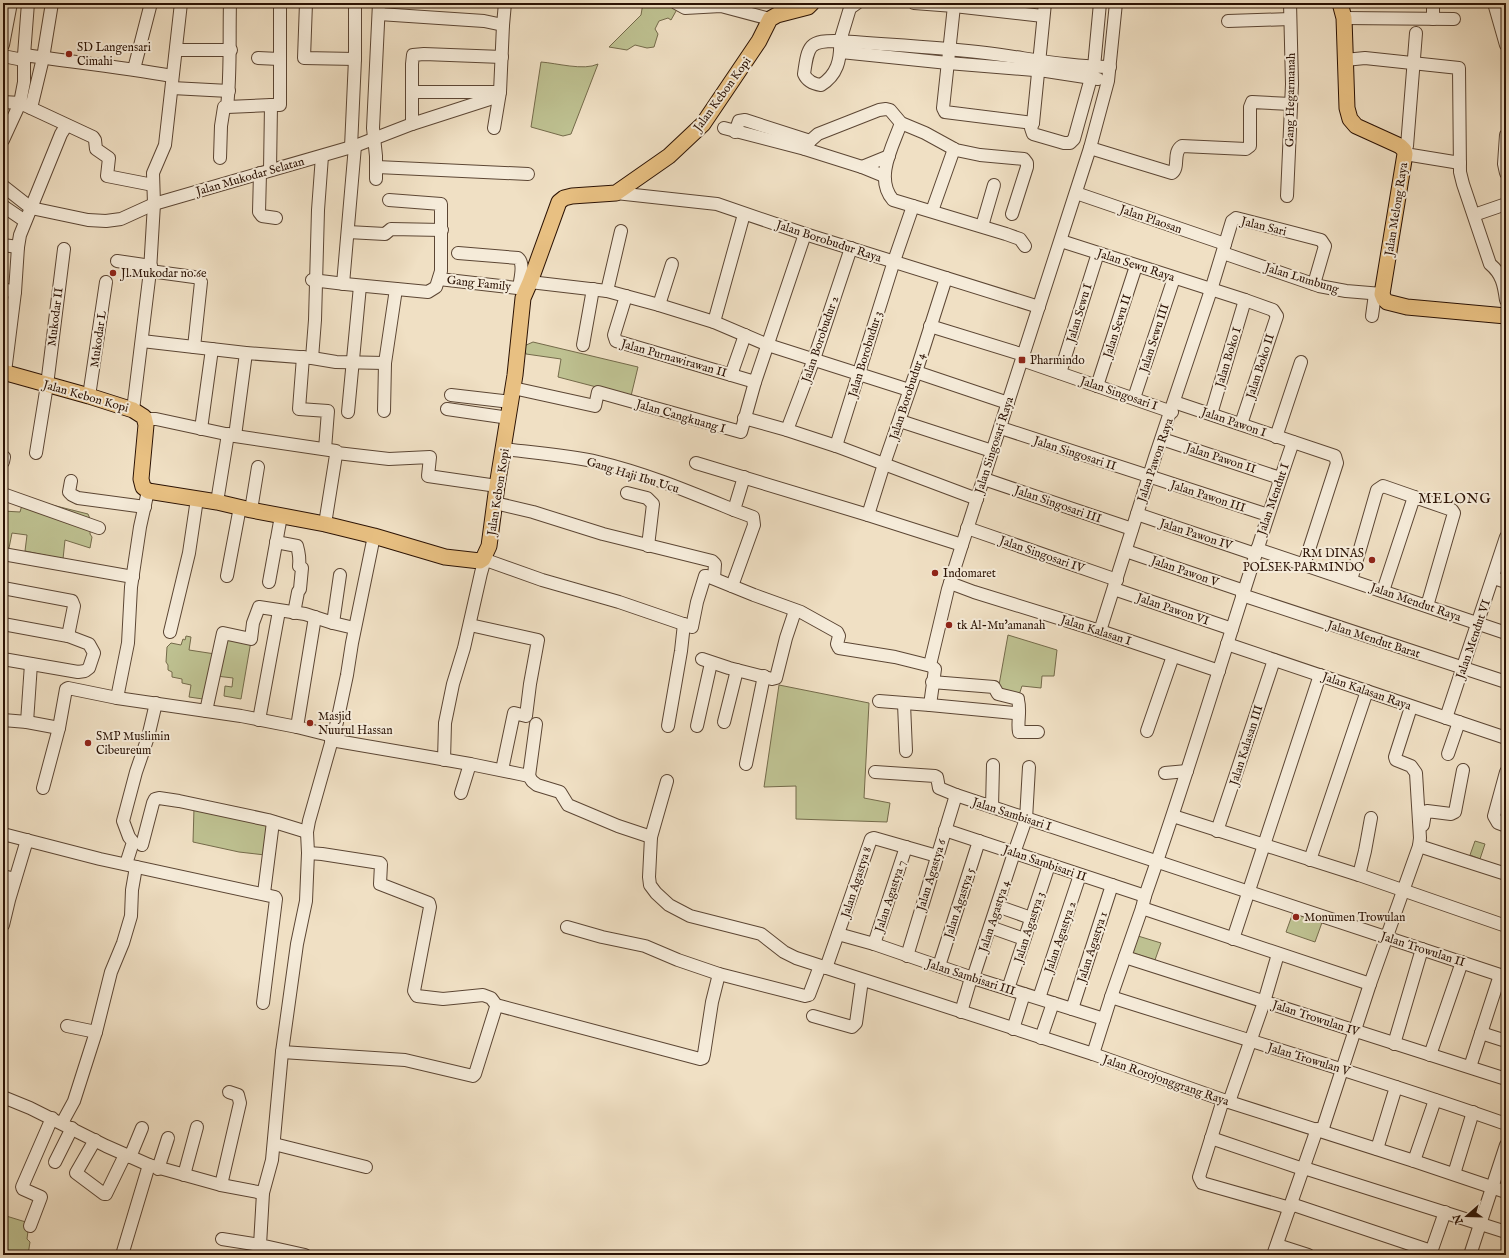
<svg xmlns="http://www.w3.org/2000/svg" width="1509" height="1258" viewBox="0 0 1509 1258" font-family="'IM FELL English',serif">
	<rect width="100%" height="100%" fill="#f0e0c4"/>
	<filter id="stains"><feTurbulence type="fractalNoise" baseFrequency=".005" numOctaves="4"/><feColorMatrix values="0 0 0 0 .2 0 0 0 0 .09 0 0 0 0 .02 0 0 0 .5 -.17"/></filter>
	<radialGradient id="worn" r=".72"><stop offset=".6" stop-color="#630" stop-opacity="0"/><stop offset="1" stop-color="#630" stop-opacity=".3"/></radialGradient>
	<g fill="#bec191" stroke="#746a4a">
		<path d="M643,3L680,4L671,20L668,18L659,21L655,29L658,34L654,47L647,48L635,45L627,50L609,47L641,15Z"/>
		<path d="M541,62C556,63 584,71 598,64L571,134L563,136L531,127Z"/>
		<path d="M533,342L638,367L631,396L558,377L561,359L526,354L524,346Z"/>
		<path d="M24,498L88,514L91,521L90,534L92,537L90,548L65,540L63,559L25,551L27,535L12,533L9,548L3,547V511L20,512Z"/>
		<path d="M220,635L251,641L241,699L224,696L225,686L232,687L233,678L208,675L203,699L189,697L191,685L182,683V679L172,677V672L168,670V665L166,662L167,647L171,643L181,645L183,639L185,640L186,636L191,637L189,650L215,654Z"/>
		<path d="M1008,635L1057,650L1054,676H1042L1041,688L1022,686L1019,695L1002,691L999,685Z"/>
		<path d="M779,685L869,703L864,798L890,803L887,822L796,819V786L764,787Z"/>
		<path d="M194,808L268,824L265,855L239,852L193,842Z"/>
		<path d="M1475,841L1485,844L1480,859L1470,855Z"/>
		<path d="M1295,907L1324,917L1315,942L1286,932Z"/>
		<path d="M1138,936L1161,943L1155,960L1133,953Z"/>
		<path d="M3,1215L29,1223L27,1239L30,1242L28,1255H3Z"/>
	</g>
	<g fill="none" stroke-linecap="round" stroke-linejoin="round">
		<defs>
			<g id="minor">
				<path d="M306,3L304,58L355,59"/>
				<path d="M676,3L685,8L721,6L770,19"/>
				<path d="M857,3L850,8L840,41C809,40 808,45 804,74C807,81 814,84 821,85C837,75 841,60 840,41C889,45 938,47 986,53C1027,58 1068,67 1110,67"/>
				<path d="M914,3L954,6L1043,16"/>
				<path d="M1045,3L1033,123L1031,128L1033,134L1064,143H1070L1074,139L1094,67L1100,3"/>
				<path d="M1494,3L1506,45"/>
				<path d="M954,6L943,108L945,112L1033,123"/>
				<path d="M379,14L484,21L503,25"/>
				<path d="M1344,18L1454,19"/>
				<path d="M1433,19V3"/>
				<path d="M1228,21L1290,19"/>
				<path d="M3,45L11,3"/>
				<path d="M176,50H231"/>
				<path d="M841,52L948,63L1046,71L1098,79"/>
				<path d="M24,55L28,3"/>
				<path d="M3,56L23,60"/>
				<path d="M258,58L279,59"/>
				<path d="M1345,60L1365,58L1459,68L1460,172L1463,184L1490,264C1502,274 1504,285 1506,300"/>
				<path d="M134,69L151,3"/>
				<path d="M172,88L229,91"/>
				<path d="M412,92H500"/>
				<path d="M3,102L20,103L93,137L95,140L96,149L109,158L107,176L153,185"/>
				<path d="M227,107L271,105"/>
				<path d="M31,108L43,58L52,3"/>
				<path d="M901,123C893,146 874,178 893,200L1006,234L1020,239L1025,246"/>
				<path d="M412,124V64L413,55L424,54L502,57"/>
				<path d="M494,128L500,92L503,25L505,3"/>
				<path d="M724,128L805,149L862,167L884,176"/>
				<path d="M735,132L739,121L745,120L810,141"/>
				<path d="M1506,135L1504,164L1506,173"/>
				<path d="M3,140L20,103L24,82V55C73,62 123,67 172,76"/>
				<path d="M351,147L355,59V3"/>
				<path d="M1090,148L1172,173C1180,167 1172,152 1182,146L1246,149L1250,146V107L1252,102L1291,104"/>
				<path d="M805,149L810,141L818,134L879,110L886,109L890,110L901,123L925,133L956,150L980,155L1024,159L1027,163V167L1012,214"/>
				<path d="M1404,150L1407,146L1416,33"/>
				<path d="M1405,154L1460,163"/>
				<path d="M220,158L221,126L224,107H227C231,72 229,38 230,3"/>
				<path d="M377,167L528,174"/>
				<path d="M862,167L889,156"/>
				<path d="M270,170L271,105H280V3"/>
				<path d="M260,173L259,212L262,216L276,218"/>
				<path d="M376,179V156L373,128L379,3"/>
				<path d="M3,186L31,208L88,220L106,221L121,219L154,204L355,146L412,124L499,96"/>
				<path d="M616,193L717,204L805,234L1039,307"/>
				<path d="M1076,193L1225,244"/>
				<path d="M1287,196L1292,84L1290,3"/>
				<path d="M3,206L25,221"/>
				<path d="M932,211L954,149"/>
				<path d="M1474,215L1506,204"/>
				<path d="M982,226L994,185"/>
				<path d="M348,232L385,234L391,229L442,230"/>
				<path d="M1061,241L1245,300L1273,310L1277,316L1241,424"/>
				<path d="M3,245L18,247"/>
				<path d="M458,253L518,258C525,264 520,279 519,288"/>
				<path d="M1223,253L1319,286L1346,291L1382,294"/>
				<path d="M117,261L151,266"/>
				<path d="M150,271L194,277L198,278L201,282L194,347"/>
				<path d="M439,279L526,289"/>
				<path d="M312,280L345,284L428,292L436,287L441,271V204L389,200"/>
				<path d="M530,282L607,291L659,305L714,322L768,345L909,390"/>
				<path d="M343,284L355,146"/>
				<path d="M3,289L15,292"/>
				<path d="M607,291L621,231"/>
				<path d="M626,296L614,335L616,341L755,382"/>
				<path d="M659,305L672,264"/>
				<path d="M1372,316L1375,294"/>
				<path d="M714,322L744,214"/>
				<path d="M930,326L1024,355"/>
				<path d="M142,341L246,353L312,358L336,362L385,363"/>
				<path d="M583,345L593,289"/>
				<path d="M303,357L299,409L328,411L325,449"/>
				<path d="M312,358L315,320L318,210L322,156"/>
				<path d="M1022,360L1172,412"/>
				<path d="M5,372L15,292L18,247L20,235L61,134L66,126"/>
				<path d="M916,372L1008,403"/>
				<path d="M1060,373L1098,253"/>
				<path d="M731,375L745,335"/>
				<path d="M1097,386L1136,266"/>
				<path d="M513,388L595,406L598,392L741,432L755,382L805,234"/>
				<path d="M451,395L511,402"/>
				<path d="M89,396L106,282"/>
				<path d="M1134,398L1174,278"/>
				<path d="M1174,402L1335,456L1337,463L1304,565"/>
				<path d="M447,409L509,418"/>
				<path d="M133,410L150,271L154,204L153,173L165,145L181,3"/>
				<path d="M384,411L385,363L396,289"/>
				<path d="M348,412L360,286"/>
				<path d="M1211,414L1245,300"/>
				<path d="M744,418L787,430L836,446L977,499"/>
				<path d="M145,419H156L235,436L336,451V455L325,524"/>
				<path d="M900,421L992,451"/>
				<path d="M1001,428L1268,515"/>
				<path d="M201,429L212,349"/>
				<path d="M787,430L814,359L851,248"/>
				<path d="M235,436L246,353"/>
				<path d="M1276,437L1301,362"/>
				<path d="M1162,439L1280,478"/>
				<path d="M836,446L894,261L913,206"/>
				<path d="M504,449C536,453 567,455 598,462C645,473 690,492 734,510"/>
				<path d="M36,453L47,385L64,249"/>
				<path d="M337,453L389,459L430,457L428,476L497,486"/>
				<path d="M3,462L4,457"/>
				<path d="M696,463L868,515L962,545"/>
				<path d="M984,479L1132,529"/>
				<path d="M71,481L69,492L72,495L78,498L145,507"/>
				<path d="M627,493L647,498L653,504L648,546"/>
				<path d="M3,494L99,528"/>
				<path d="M217,502L228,434"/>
				<path d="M495,503L533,512L603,534L712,561L715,564L714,578"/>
				<path d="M251,510L258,467"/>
				<path d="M1137,514L1255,554"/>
				<path d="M868,515L884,464L916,372L946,278"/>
				<path d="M967,528L1117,580"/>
				<path d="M276,542L297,546C299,553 300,559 299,566L302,568L300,589L298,592L294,613"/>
				<path d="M1257,549L1506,633"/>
				<path d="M1126,551L1244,591"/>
				<path d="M3,554L133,577"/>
				<path d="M483,559L542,580L619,602L692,627L697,602L705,576H707L754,595L801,612L837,632L839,636L837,644L839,648L895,657L931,666"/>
				<path d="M227,576L240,507"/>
				<path d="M1494,578L1506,582"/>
				<path d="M1351,580L1377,490L1383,486L1452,510L1454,513L1427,606"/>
				<path d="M269,582L281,516"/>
				<path d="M950,583L974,592L1100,631L1219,671"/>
				<path d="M732,586L754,525L753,517L734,510L744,477"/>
				<path d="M3,588L72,601L74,606L68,636"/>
				<path d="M1114,589L1232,629"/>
				<path d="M1383,591L1414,497"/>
				<path d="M1242,595L1506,682"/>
				<path d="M333,623L354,628"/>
				<path d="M3,624L68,636L89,644L94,653L89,668L85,671L78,672L3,659"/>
				<path d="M470,625L538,640L530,684L526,716L514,713L502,770"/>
				<path d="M1100,631L1155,457L1211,290L1232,221L1236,218L1321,240L1325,246L1314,284"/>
				<path d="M170,632L189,553L197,499"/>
				<path d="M1227,644L1506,738"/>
				<path d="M702,659L729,668L772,679L776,678L786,638L795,611"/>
				<path d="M932,682L994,687L998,694L1018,699V700C1021,711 1017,722 1019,732H1038"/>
				<path d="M117,698L128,643L131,587L140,527L148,491"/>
				<path d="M879,701L930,705L935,669L930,665L948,589L962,545L1090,148L1108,81L1116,3"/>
				<path d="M904,704L906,751"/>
				<path d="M930,705L1014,713"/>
				<path d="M206,711L223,633L251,639L253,623L259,607L305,614L333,623L340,575"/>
				<path d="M1446,718L1506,537"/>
				<path d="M3,720L27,722L59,728"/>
				<path d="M259,720L279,611"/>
				<path d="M27,722L31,664"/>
				<path d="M724,722L737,670"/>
				<path d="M668,726L681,651L684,624"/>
				<path d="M697,726L711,663"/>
				<path d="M297,727L315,617"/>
				<path d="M1147,731L1173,656"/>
				<path d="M331,740L470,764L529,776"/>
				<path d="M1448,754L1459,722"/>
				<path d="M444,760L445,723L453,684L464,648L481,573L483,566L480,561"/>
				<path d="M746,764L764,676"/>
				<path d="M875,772L935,776L937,777L939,788L956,795L1506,977"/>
				<path d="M1506,772L1494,816L1498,823L1506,826"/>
				<path d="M1165,773L1187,771"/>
				<path d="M529,776L532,781L537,785L560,792L568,805L618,826L651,837"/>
				<path d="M529,776L536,724"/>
				<path d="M667,781L651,837L649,877L650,885L656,893L669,905L690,916L761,934L784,952L796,958L1093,1054L1229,1102L1414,1161L1506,1192"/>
				<path d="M43,788L59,728L66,689L68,688L117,698L241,716L297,727L333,736"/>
				<path d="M461,793L470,764"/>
				<path d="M992,807L993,765"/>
				<path d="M1173,816L1359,875L1506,926"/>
				<path d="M1423,825L1425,813L1427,811L1451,814L1455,812L1463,770"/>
				<path d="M945,830L1145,896"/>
				<path d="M1217,831L1274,660"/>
				<path d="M3,834L100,859L275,897L276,899L263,1003"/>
				<path d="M142,845L153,803L155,799L159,798L179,801L268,820L307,832"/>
				<path d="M1419,846L1506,874"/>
				<path d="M308,853L322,854L380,863L381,864L380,884L429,903L430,907L414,991L417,996L443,999L483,995L491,998L497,1006"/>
				<path d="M1310,860L1367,691"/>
				<path d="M126,864L133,842L129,837L123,821L136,772L148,737L156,703"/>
				<path d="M1359,875L1365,851L1371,818"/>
				<path d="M3,876L15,879"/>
				<path d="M264,893L273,822"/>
				<path d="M997,906L1031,918"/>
				<path d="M1142,908L1370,984"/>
				<path d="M3,925L9,900L27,840"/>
				<path d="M567,927L602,937L645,946L678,960L719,974L805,996L809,995L820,966"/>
				<path d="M990,927L1024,939"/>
				<path d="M838,934L874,944L973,978L1104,1019"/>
				<path d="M1233,939L1320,675"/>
				<path d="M874,944L906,847"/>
				<path d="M907,956L956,795"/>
				<path d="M1125,957L1506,1079"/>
				<path d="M939,966L979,841"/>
				<path d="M826,968L871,839L874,838L937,856"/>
				<path d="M973,978L1014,853L1026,819L1029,767"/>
				<path d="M1008,989L1049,865"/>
				<path d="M1111,997C1243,1039 1376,1078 1506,1124"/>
				<path d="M1039,998L1080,875"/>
				<path d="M1072,1009L1112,885"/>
				<path d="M961,1012L971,978"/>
				<path d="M813,1016L852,1027L856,1023L862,980"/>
				<path d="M67,1026L96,1032"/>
				<path d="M1013,1029L1024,994"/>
				<path d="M1481,1033L1506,1041"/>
				<path d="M1041,1038L1053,1003"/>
				<path d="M1394,1044L1422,949"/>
				<path d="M282,1052L405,1060L473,1076L475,1074L496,1007L500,1006L700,1059L703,1058L704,1054L712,1002L719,974"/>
				<path d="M1093,1054L1111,997L1142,908L1145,896C1198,746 1241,592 1293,442"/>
				<path d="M1430,1055L1462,962"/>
				<path d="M1470,1067L1500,975"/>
				<path d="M3,1097L30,1108L106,1146L149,1165L221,1185L263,1193"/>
				<path d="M1223,1100L1199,1177L1202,1183L1290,1208"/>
				<path d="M1229,1102L1264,1002L1278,954"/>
				<path d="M62,1123L74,1101L96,1032L111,972L123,943L131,916L132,890L136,867"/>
				<path d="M1322,1131L1370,984L1419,846L1420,838L1416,773L1411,766L1396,760L1395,757L1411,707"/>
				<path d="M1211,1138L1303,1169"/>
				<path d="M95,1140L76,1173L104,1194H106L125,1155"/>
				<path d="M274,1144L366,1167"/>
				<path d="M1377,1149L1396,1087"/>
				<path d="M130,1157L142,1128"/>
				<path d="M1414,1161L1435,1100"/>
				<path d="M55,1162L72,1128"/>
				<path d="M1304,1168L1506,1232"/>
				<path d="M158,1169L168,1138"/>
				<path d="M1454,1174L1473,1112"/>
				<path d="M184,1175L197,1127"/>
				<path d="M221,1185L240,1103L238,1095L229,1092"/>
				<path d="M1291,1204L1431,1251"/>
				<path d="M30,1226L41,1197L23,1189L22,1187L52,1118"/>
				<path d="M222,1239L260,1245"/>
				<path d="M1277,1245L1308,1255"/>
				<path d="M122,1255L149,1165"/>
				<path d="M305,1255L260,1245L263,1193L272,1160L282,1052L297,944L306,901L308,853L307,832L309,821L337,722L347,675L352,643L374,536"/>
				<path d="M1273,1255L1317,1129"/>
				<path d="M1430,1255L1445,1212"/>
				<path d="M1470,1255L1506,1145"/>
			</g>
			<g id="major">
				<path d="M1340,3L1344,18L1347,108L1350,119L1356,126L1400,146L1404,150L1405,154L1382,294L1384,299L1387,302L1407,307L1506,316"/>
				<path d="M3,372L89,396L133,410L144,417L146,425L141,479L143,487L148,491L217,502L251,510L325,524L374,536L445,557L480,561L483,559L489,546L497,486L515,375L523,298L530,282L559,202L564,198L572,196L616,193L669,156L703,124L759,41L770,19L777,15L808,7L812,3"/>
			</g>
		</defs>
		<use href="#minor" stroke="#5c4634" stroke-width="14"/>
		<use href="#major" stroke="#2b1204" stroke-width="17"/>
		<use href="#minor" stroke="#f5ebd9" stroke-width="12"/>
		<use href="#major" stroke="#e8c082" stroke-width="15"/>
	</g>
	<g fill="#8f2418" stroke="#f5ebd9" stroke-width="1.5">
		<circle cx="69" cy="54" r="4"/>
		<circle cx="113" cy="273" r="4"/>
		<rect x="1018" y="356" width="8" height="8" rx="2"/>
		<circle cx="1372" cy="560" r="4"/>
		<circle cx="935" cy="573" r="4"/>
		<circle cx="949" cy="625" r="4"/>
		<circle cx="310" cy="723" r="4"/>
		<circle cx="88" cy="743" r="4"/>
		<circle cx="1296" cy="917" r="4"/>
	</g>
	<g text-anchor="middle" stroke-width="4" stroke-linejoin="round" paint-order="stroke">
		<g font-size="12" fill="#2b1204" stroke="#f5ebd9" text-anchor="start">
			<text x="77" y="51">SD Langensari<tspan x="77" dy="14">Cimahi</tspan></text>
			<text x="121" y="277">Jl.Mukodar no.6e</text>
			<text x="1030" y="364">Pharmindo</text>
			<text x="1364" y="557" text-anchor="end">RM DINAS<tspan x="1364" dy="14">POLSEK PARMINDO</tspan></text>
			<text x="943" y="577">Indomaret</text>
			<text x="957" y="629">tk Al-Mu'amanah</text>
			<text x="318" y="720">Masjid<tspan x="318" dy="14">Nuurul Hassan</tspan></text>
			<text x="96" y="740">SMP Muslimin<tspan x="96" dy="14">Cibeureum</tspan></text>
			<text x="1304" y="921">Monumen Trowulan</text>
		</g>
		<g font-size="12" fill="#2b1204" stroke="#f5ebd9">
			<text transform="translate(722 94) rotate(-54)" y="4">Jalan Kebon Kopi</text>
			<text transform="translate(1290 100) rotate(-89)" y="4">Gang Hegarmanah</text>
			<text transform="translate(250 176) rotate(-16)" y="4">Jalan Mukodar Selatan</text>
			<text transform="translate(1396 209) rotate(-81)" y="4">Jalan Melong Raya</text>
			<text transform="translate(1151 219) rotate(19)" y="4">Jalan Plaosan</text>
			<text transform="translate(1264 226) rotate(14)" y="4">Jalan Sari</text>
			<text transform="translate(829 241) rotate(18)" y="4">Jalan Borobudur Raya</text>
			<text transform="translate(1136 265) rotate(18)" y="4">Jalan Sewu Raya</text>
			<text transform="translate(1302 278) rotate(17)" y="4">Jalan Lumbung</text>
			<text transform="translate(479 283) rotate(6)" y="4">Gang Family</text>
			<text transform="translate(1079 313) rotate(-73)" y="4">Jalan Sewu I</text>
			<text transform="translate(55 317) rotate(-83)" y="4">Mukodar II</text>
			<text transform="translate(1117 326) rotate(-72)" y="4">Jalan Sewu II</text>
			<text transform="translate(1154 338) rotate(-72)" y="4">Jalan Sewu III</text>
			<text transform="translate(98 339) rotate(-82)" y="4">Mukodar L</text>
			<text transform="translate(820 339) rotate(-71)" y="4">Jalan Borobudur 2</text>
			<text transform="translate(865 354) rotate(-73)" y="4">Jalan Borobudur 3</text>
			<text transform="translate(1228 357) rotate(-73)" y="4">Jalan Boko I</text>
			<text transform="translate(674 358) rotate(16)" y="4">Jalan Purnawirawan II</text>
			<text transform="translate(1260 366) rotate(-72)" y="4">Jalan Boko II</text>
			<text transform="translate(1119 393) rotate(19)" y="4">Jalan Singosari I</text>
			<text transform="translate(86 396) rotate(16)" y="4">Jalan Kebon Kopi</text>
			<text transform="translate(907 396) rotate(-72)" y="4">Jalan Borobudur 4</text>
			<text transform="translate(681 416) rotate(16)" y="4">Jalan Cangkuang I</text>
			<text transform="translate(1234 422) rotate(19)" y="4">Jalan Pawon I</text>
			<text transform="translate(994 445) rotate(-72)" y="4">Jalan Singosari Raya</text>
			<text transform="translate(1075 453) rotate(18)" y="4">Jalan Singosari II</text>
			<text transform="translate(1221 458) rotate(18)" y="4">Jalan Pawon II</text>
			<text transform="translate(1155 460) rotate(-71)" y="4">Jalan Pawon Raya</text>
			<text transform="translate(633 475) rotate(17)" y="4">Gang Haji Ibu Ucu</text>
			<text transform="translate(498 492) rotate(-81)" y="4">Jalan Kebon Kopi</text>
			<text transform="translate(1208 496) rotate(18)" y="4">Jalan Pawon III</text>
			<text transform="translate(1273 499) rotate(-71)" y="4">Jalan Mendut I</text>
			<text transform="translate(1058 504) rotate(19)" y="4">Jalan Singosari III</text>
			<text transform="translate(1196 534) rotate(18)" y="4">Jalan Pawon IV</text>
			<text transform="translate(1042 554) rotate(19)" y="4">Jalan Singosari IV</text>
			<text transform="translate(1185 571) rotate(19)" y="4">Jalan Pawon V</text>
			<text transform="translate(1416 602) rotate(19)" y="4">Jalan Mendut Raya</text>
			<text transform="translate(1173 609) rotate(19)" y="4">Jalan Pawon VI</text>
			<text transform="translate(1096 630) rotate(18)" y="4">Jalan Kalasan I</text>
			<text transform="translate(1374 639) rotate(18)" y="4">Jalan Mendut Barat</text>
			<text transform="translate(1473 639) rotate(-71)" y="4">Jalan Mendut VI</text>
			<text transform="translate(1367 691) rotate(19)" y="4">Jalan Kalasan Raya</text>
			<text transform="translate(1246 745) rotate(-72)" y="4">Jalan Kalasan III</text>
			<text transform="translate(1012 814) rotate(18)" y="4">Jalan Sambisari I</text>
			<text transform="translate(1045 863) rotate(19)" y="4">Jalan Sambisari II</text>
			<text transform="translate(931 875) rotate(-73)" y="4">Jalan Agastya 6</text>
			<text transform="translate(856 882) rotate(-72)" y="4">Jalan Agastya 8</text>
			<text transform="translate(890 896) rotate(-72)" y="4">Jalan Agastya 7</text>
			<text transform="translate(959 903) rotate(-72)" y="4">Jalan Agastya 5</text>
			<text transform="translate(994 916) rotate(-72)" y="4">Jalan Agastya 4</text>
			<text transform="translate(1029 927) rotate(-72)" y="4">Jalan Agastya 3</text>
			<text transform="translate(1060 937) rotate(-71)" y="4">Jalan Agastya 2</text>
			<text transform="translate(1092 947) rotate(-72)" y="4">Jalan Agastya 1</text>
			<text transform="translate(1423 949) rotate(18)" y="4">Jalan Trowulan II</text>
			<text transform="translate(971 977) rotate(18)" y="4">Jalan Sambisari III</text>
			<text transform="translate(1316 1018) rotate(18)" y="4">Jalan Trowulan IV</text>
			<text transform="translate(1309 1059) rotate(17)" y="4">Jalan Trowulan V</text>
			<text transform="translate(1166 1080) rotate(19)" y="4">Jalan Rorojonggrang Raya</text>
		</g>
		<g font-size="14" letter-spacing="1" fill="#2b1204" stroke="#f5ebd9">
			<text x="1455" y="503">MELONG</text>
		</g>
	</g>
	<rect width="1509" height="1258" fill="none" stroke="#f0e0c4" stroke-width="16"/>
	<rect x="4" y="4" width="1501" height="1250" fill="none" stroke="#2b1204" stroke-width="2"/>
	<rect x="8" y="8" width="1493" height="1242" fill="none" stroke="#2b1204"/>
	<g transform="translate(1467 1216) rotate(250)" stroke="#f5ebd9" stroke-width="3" paint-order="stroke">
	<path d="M0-3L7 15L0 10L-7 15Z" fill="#2b1204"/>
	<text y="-6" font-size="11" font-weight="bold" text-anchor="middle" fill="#2b1204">N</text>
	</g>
	<rect width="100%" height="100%" filter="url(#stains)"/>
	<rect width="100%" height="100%" fill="url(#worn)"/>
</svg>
